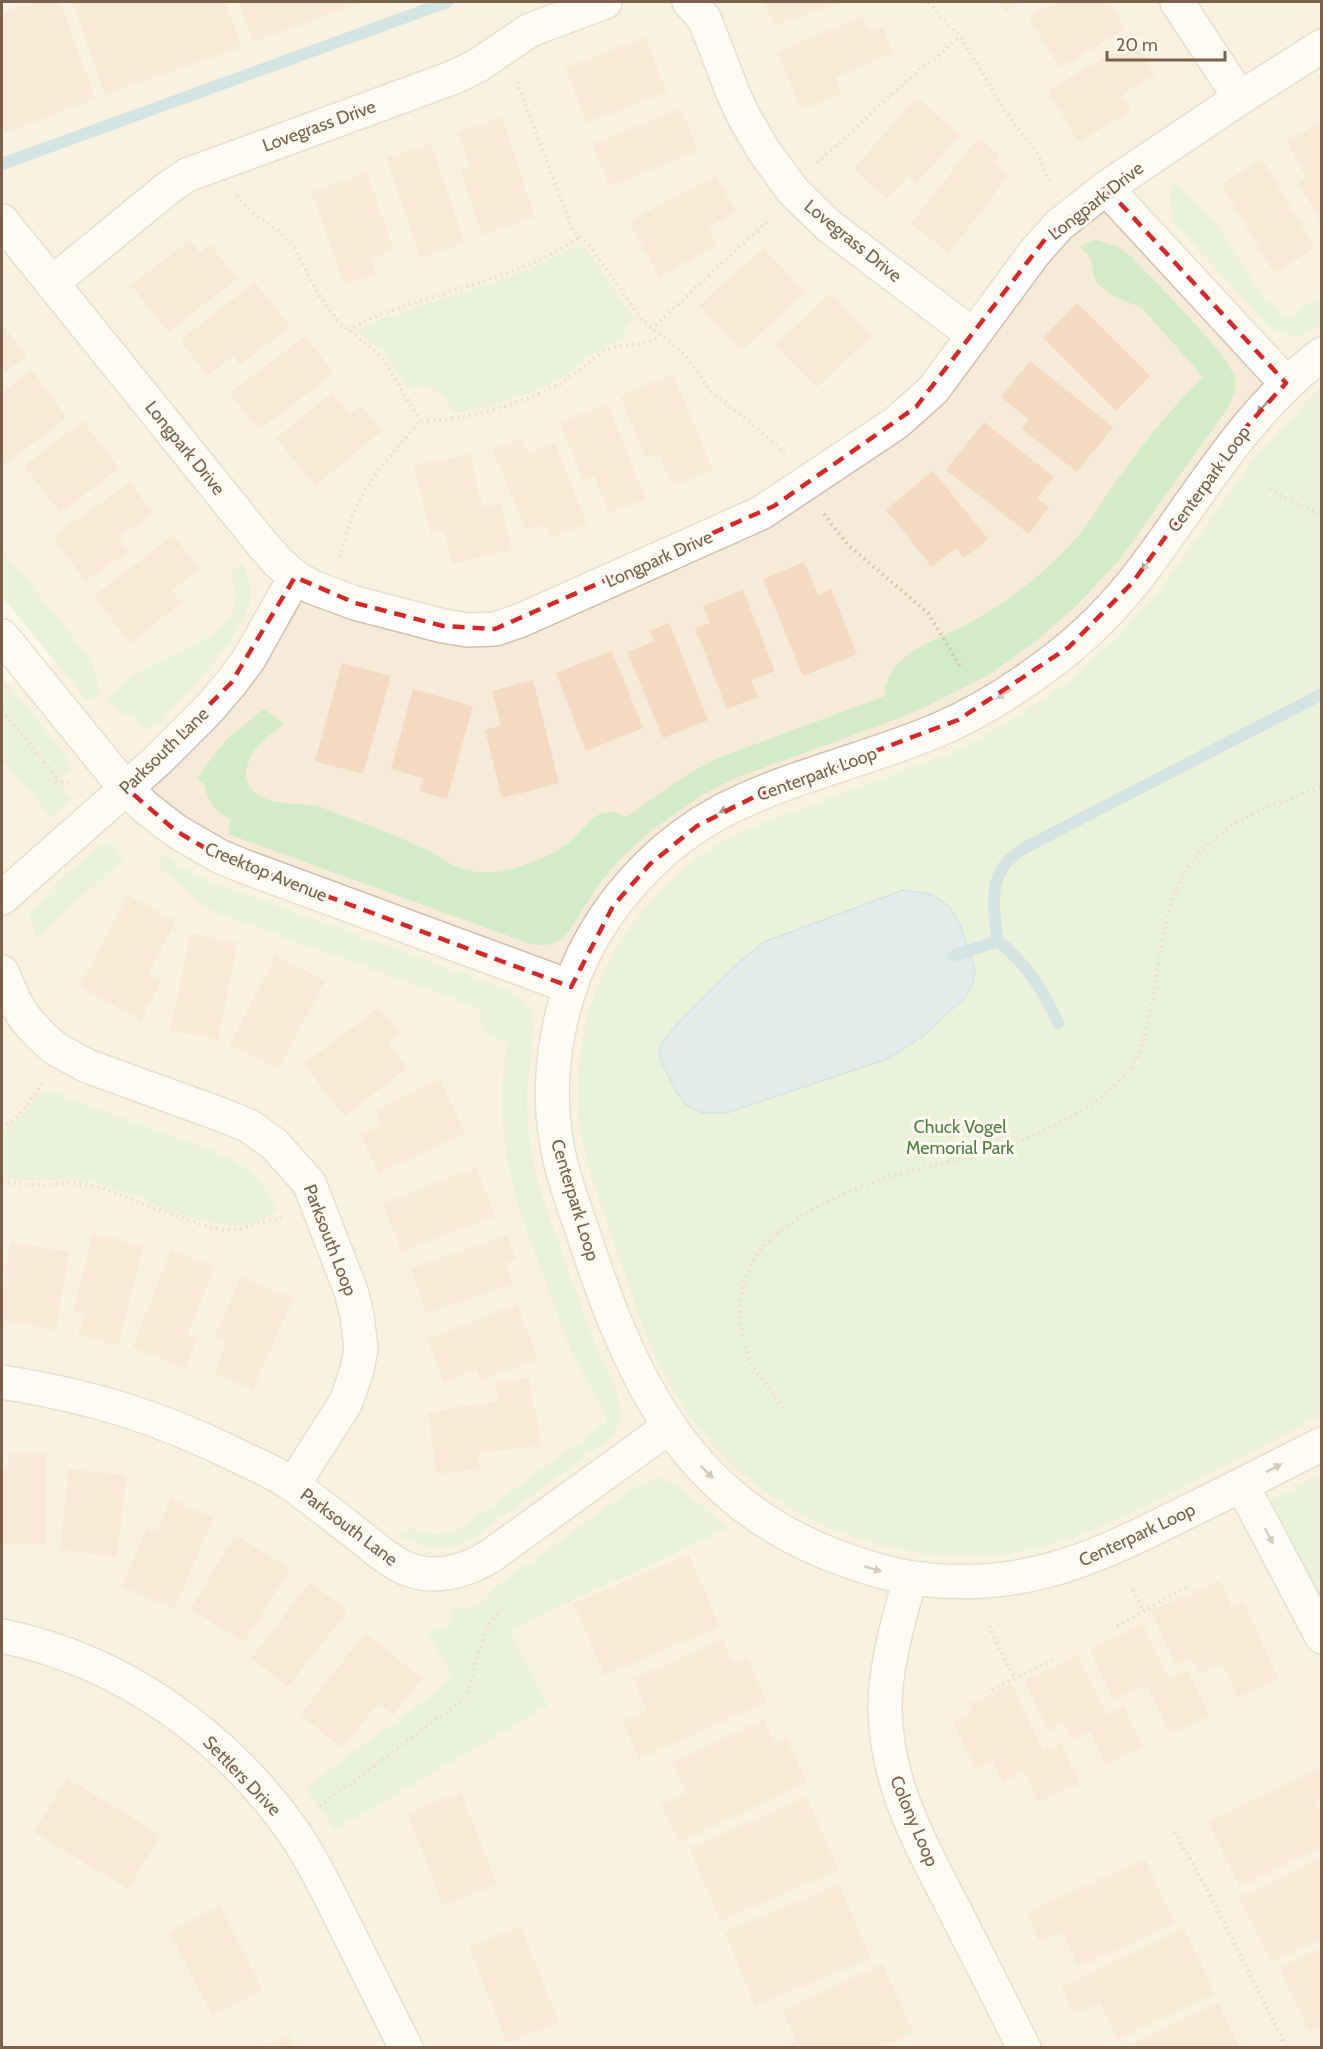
<svg xmlns="http://www.w3.org/2000/svg" width="1323" height="2049" viewBox="0 0 1323 2049" font-family="Cabin,sans-serif">
	<rect width="100%" height="100%" fill="#fdf8ea"/>
	<path fill="#f5ebd8" d="M2,2H1321V2047L2,2048V686L57,664L2,596Z"/>
	<g fill="#d3ecc7">
		<path d="M1175,182L1213,218L1264,300L1291,318L1321,293V324L1307,334L1295,336L1269,327L1174,223C1169,209 1168,196 1175,182Z"/>
		<path d="M1095,240L1117,246L1132,257C1152,279 1230,356 1235,378C1237,390 1232,399 1227,409L1120,559L1076,606L1036,641L990,674L929,705L900,718L735,778L702,795L652,830L621,858L602,880L566,935C555,946 542,947 528,943L228,834L231,819C214,812 208,801 204,784L197,779L213,756L229,737L264,709L284,724C265,738 244,753 246,780C257,806 286,802 310,805C319,806 328,809 336,813C366,824 396,836 425,849C433,852 438,857 445,861C463,872 487,875 507,870C527,865 550,856 566,845C587,830 594,801 626,817L688,774L718,758L885,696C885,653 939,640 969,623C988,613 1006,601 1023,588C1043,572 1062,554 1079,535C1094,516 1106,494 1121,475C1146,440 1172,407 1203,377L1142,308L1115,297L1098,284L1094,277L1091,259L1080,246Z"/>
		<path d="M580,245L585,248L634,318L625,331L623,342C596,345 582,367 560,379C527,397 490,407 453,413C446,394 428,381 407,388L395,368L385,355L357,331L378,320L520,273Z"/>
		<path d="M1321,387V1416C1274,1440 1227,1464 1180,1488C1135,1511 1092,1534 1043,1547C996,1559 946,1559 899,1549C781,1524 699,1455 650,1345C635,1307 623,1268 609,1229C598,1196 585,1164 580,1129C566,1020 614,920 701,855C722,840 746,830 770,820L954,752L1014,718L1068,682L1117,638L1159,591L1261,449Z"/>
		<path d="M2,550L86,653L93,665L101,693L87,701L2,596Z"/>
		<path d="M242,563C247,572 251,582 251,593C250,632 187,691 163,721L145,730L136,717C124,716 115,708 106,700C117,687 131,677 146,668C182,649 256,629 230,572Z"/>
		<path d="M2,676L63,752L73,769L62,777L61,786L71,799L52,818L2,760Z"/>
		<path d="M110,841L124,858L38,937L33,936L34,927L29,916L33,910C50,889 86,852 110,841Z"/>
		<path d="M163,854L188,871L215,883L503,988C514,994 526,998 531,1011C537,1025 528,1073 527,1092C526,1129 532,1165 544,1200C560,1249 578,1298 596,1346C604,1366 619,1388 621,1410C621,1421 617,1431 610,1439L473,1538C441,1552 429,1552 399,1535C415,1522 417,1533 432,1534C441,1535 450,1532 458,1530L607,1422L605,1414L570,1349L518,1207C503,1152 496,1099 508,1042C487,1038 477,1032 481,1009L214,912L203,906L158,866Z"/>
		<path d="M45,1088L84,1104L224,1155C247,1167 266,1185 277,1209C234,1254 143,1192 94,1183C63,1177 32,1184 2,1177V1133L23,1114L40,1092Z"/>
		<path d="M1321,1474V1602L1269,1502Z"/>
		<path d="M659,1478L676,1484L728,1528L509,1631L548,1706L335,1830L305,1788L428,1698L452,1674L428,1635L452,1621L450,1610C471,1607 482,1608 493,1589L624,1495L638,1486Z"/>
	</g>
	<path fill="#bddee8" stroke="#a3ccda" stroke-width="1.5" d="M903,890L931,894L950,907L960,925L975,969L973,983L966,996L925,1035L890,1058L727,1113H701L685,1104L675,1090L659,1056L661,1044L676,1025L738,963L764,942Z"/>
	<g fill="none" stroke-linecap="round" stroke-linejoin="round">
		<g stroke="#a3ccda" stroke-width="12">
			<path d="M2,164L447,2"/>
			<path d="M953,956L998,941"/>
			<path d="M1058,1023C1044,991 1026,963 998,941C994,912 987,879 1012,857C1018,851 1028,846 1036,842L1322,694"/>
		</g>
	</g>
	<g fill="#f3dac1">
		<path d="M32,2H60L96,99L2,134V13Z"/>
		<path d="M72,2H225L242,47L105,95Z"/>
		<path d="M238,2H363L253,42Z"/>
		<path d="M765,2H843L774,26Z"/>
		<path d="M999,2H1021L1006,12Z"/>
		<path d="M1054,2H1109L1125,29L1060,68L1028,17Z"/>
		<path d="M863,16L869,31L882,26L893,53L835,77L841,93L801,110L777,52Z"/>
		<path d="M646,37L667,92L586,123L565,68Z"/>
		<path d="M1135,40L1155,75L1122,94L1132,111L1078,142L1048,90Z"/>
		<path d="M917,97L960,136L916,184L908,176L887,199L853,169Z"/>
		<path d="M681,108L698,151L609,186L592,144Z"/>
		<path d="M502,117L535,217L482,235L460,170L470,167L458,132Z"/>
		<path d="M1322,122V225L1298,182L1306,178L1286,141Z"/>
		<path d="M978,138L1000,155L993,163L1009,175L949,253L911,224Z"/>
		<path d="M431,143L465,243L420,258L386,158Z"/>
		<path d="M1262,159L1315,248L1274,273L1221,184Z"/>
		<path d="M367,172L394,250L371,259L377,273L344,285L311,192Z"/>
		<path d="M715,175L736,212L707,228L717,245L659,277L629,222Z"/>
		<path d="M190,240L200,253L211,245L237,279L168,332L131,285Z"/>
		<path d="M764,248L805,293L741,351L699,305Z"/>
		<path d="M255,282L290,327L240,365L233,356L207,376L180,340Z"/>
		<path d="M831,293L871,336L816,388L776,345Z"/>
		<path d="M1077,303L1150,376L1116,411L1043,338Z"/>
		<path d="M2,323L27,356L2,375Z"/>
		<path d="M305,336L334,373L259,430L230,393Z"/>
		<path d="M1030,361L1113,427L1077,472L1022,429L1029,420L1001,397Z"/>
		<path d="M32,370L67,418L2,466V393Z"/>
		<path d="M673,374L713,469L672,486L659,454L646,459L620,396Z"/>
		<path d="M332,393L349,414L361,405L382,431L315,486L276,438Z"/>
		<path d="M608,403L646,499L609,513L594,476L583,481L559,422Z"/>
		<path d="M83,421L119,468L60,513L24,466Z"/>
		<path d="M984,422L1054,477L1037,498L1049,507L1029,534L946,470Z"/>
		<path d="M522,438L529,453L555,442L587,523L551,538L545,524L526,531L492,449Z"/>
		<path d="M470,454L483,508L501,503L512,550L452,564L444,531L430,534L414,466Z"/>
		<path d="M933,471L988,539L964,558L956,548L932,567L886,510Z"/>
		<path d="M131,482L153,514L119,537L128,552L85,581L53,536Z"/>
		<path d="M173,535L200,569L172,590L181,603L130,643L94,596Z"/>
		<path d="M804,562L818,595L831,589L857,654L803,676L763,579Z"/>
		<path d="M743,590L775,671L751,680L758,697L727,709L695,628L710,623L703,606Z"/>
		<path d="M669,623L708,720L663,738L627,652L655,641L650,631Z"/>
		<path d="M612,651L643,728L586,751L556,673Z"/>
		<path d="M342,663L391,676L363,774L315,761Z"/>
		<path d="M533,680L559,783L502,798L485,730L501,726L492,691Z"/>
		<path d="M413,689L473,706L447,799L419,791L423,778L391,769Z"/>
		<path d="M128,895L176,921L148,974L162,981L141,1020L79,987Z"/>
		<path d="M190,933L238,942L218,1040L170,1030Z"/>
		<path d="M276,955L325,981L279,1070L229,1045Z"/>
		<path d="M379,1007L399,1033L388,1042L407,1068L344,1116L304,1064Z"/>
		<path d="M440,1079L465,1133L379,1173L360,1134L382,1125L375,1110Z"/>
		<path d="M477,1167L495,1216L401,1252L383,1203Z"/>
		<path d="M93,1233L144,1246L118,1346L78,1335L84,1314L73,1311Z"/>
		<path d="M508,1235L516,1259L506,1263L513,1284L426,1313L411,1268Z"/>
		<path d="M10,1242L70,1252L56,1330L2,1321V1295Z"/>
		<path d="M171,1250L215,1267L188,1335L197,1339L186,1369L132,1348Z"/>
		<path d="M241,1276L293,1299L253,1389L214,1373L227,1342L214,1337Z"/>
		<path d="M517,1304L538,1359L480,1381L476,1370L444,1382L427,1339Z"/>
		<path d="M529,1377L534,1409H536L541,1446L479,1453V1469L436,1474L428,1412L498,1401L495,1382Z"/>
		<path d="M8,1453H46V1544H2V1466H9Z"/>
		<path d="M68,1469L127,1475L117,1557L60,1550Z"/>
		<path d="M171,1499L214,1518L174,1609L121,1586L147,1528L156,1531Z"/>
		<path d="M235,1535L290,1568L245,1642L190,1609Z"/>
		<path d="M689,1554L720,1627L604,1675L573,1603Z"/>
		<path d="M1220,1580L1232,1606L1243,1601L1279,1679L1238,1698L1222,1664L1199,1675L1191,1657L1175,1665L1151,1611Z"/>
		<path d="M310,1582L348,1611L288,1687L251,1658Z"/>
		<path d="M1143,1624L1169,1679L1188,1670L1210,1716L1170,1734L1146,1685L1113,1700L1089,1649Z"/>
		<path d="M365,1633L422,1678L393,1715L378,1704L342,1748L300,1715Z"/>
		<path d="M723,1639L733,1662L747,1656L767,1702L639,1759L622,1721L647,1711L633,1679Z"/>
		<path d="M1078,1655L1107,1715L1124,1707L1144,1747L1106,1765L1089,1731L1072,1740L1064,1723L1048,1731L1024,1681Z"/>
		<path d="M1012,1684L1043,1750L1061,1743L1080,1783L1038,1803L1024,1771L1003,1782L992,1761L975,1769L953,1722L973,1712L969,1704Z"/>
		<path d="M764,1719L775,1743L786,1737L807,1782L679,1843L661,1805L687,1793L672,1763Z"/>
		<path d="M1322,1767V1798L1315,1801L1322,1814V1847L1240,1887L1208,1822Z"/>
		<path d="M67,1778L161,1835L128,1889L34,1832Z"/>
		<path d="M461,1792L497,1885L443,1906L407,1813Z"/>
		<path d="M807,1797L839,1870L720,1921L689,1848Z"/>
		<path d="M1322,1858V1939L1271,1963L1239,1897Z"/>
		<path d="M1145,1859L1175,1924L1079,1967L1062,1932L1039,1941L1026,1912Z"/>
		<path d="M839,1884L871,1958L755,2006L724,1932Z"/>
		<path d="M220,1906L263,1991L212,2016L169,1932Z"/>
		<path d="M521,1926L559,2022L507,2043L469,1947Z"/>
		<path d="M1184,1928L1215,1993L1118,2040L1100,2003L1074,2015L1061,1987Z"/>
		<path d="M1322,1948V2026L1309,2032L1279,1967Z"/>
		<path d="M882,1964L914,2032L880,2048H783L796,2041L782,2011Z"/>
		<path d="M1218,2002L1240,2048H1123Z"/>
		<path d="M289,2035L294,2048H259V2047Z"/>
	</g>
	<g fill="none" stroke-linecap="round" stroke-linejoin="round">
		<defs>
			<g id="minor">
				<path d="M689,2L704,18L733,93L744,117L764,151L793,191L829,226L973,335"/>
				<path d="M1177,2L1240,98"/>
				<path d="M1106,188L1286,383"/>
				<path d="M2,221L263,545L279,563L295,577L312,587L355,603L443,626L468,630L495,629L519,621L761,513L896,423L933,390L1035,252L1059,225L1106,188L1240,98L1322,46"/>
				<path d="M52,283L168,188L187,175L452,78L477,66L530,30L605,2"/>
				<path d="M2,898L157,761L207,711L231,683L249,659L295,577"/>
				<path d="M2,972L15,1002L25,1018L40,1035L56,1049L87,1066L225,1116L249,1126L274,1144L309,1183L351,1291L357,1315L361,1349L357,1370L346,1402L293,1485"/>
				<path d="M2,1382C90,1396 156,1416 236,1455C255,1465 275,1472 293,1485C316,1502 339,1520 362,1538C376,1549 390,1562 407,1569C436,1580 463,1572 489,1557L669,1427"/>
				<path d="M1242,1485L1322,1637"/>
				<path d="M910,1578C899,1620 885,1664 885,1708C886,1784 920,1843 954,1909C977,1955 1001,2001 1024,2048"/>
				<path d="M2,1636C121,1660 226,1735 295,1834C314,1862 328,1892 343,1922C364,1964 385,2006 406,2048"/>
			</g>
			<g id="tertiary">
				<path d="M1322,354C1244,414 1203,490 1145,567C1117,605 1082,640 1043,668C1011,692 975,714 938,730C867,760 789,776 720,812C668,840 624,884 594,935C560,993 545,1071 556,1139C561,1175 576,1210 587,1245C633,1383 688,1499 832,1555C864,1567 895,1577 929,1580C1033,1590 1103,1554 1193,1509C1236,1488 1279,1466 1322,1444"/>
				<path d="M2,636L118,779L145,807L176,831L219,856L243,866L571,987"/>
			</g>
		</defs>
		<use href="#minor" stroke="#d1c1af" stroke-width="36"/>
		<use href="#tertiary" stroke="#d1c1af" stroke-width="36"/>
		<g stroke="#d9bea3" stroke-width="4" stroke-dasharray="1.5 4.5" stroke-linecap="butt">
			<path d="M929,2L938,14L960,36L1005,111L1038,155L1050,183"/>
			<path d="M517,82L573,231L592,249L642,320L686,356L711,391L778,446L785,454"/>
			<path d="M817,163L921,68L940,55L960,36"/>
			<path d="M237,195L250,211L277,230L295,249L320,297L340,323L375,351L386,363L420,421"/>
			<path d="M651,329L769,220"/>
			<path d="M349,331C369,316 394,310 417,302C471,284 532,271 579,237"/>
			<path d="M1270,488L1286,499L1322,515"/>
			<path d="M824,514L847,544L928,613L960,666"/>
			<path d="M339,557C345,540 349,520 358,504C373,473 398,447 420,421C459,422 533,401 566,380C581,370 594,355 611,348C631,341 638,350 659,336"/>
			<path d="M2,711L56,777V782L72,783"/>
			<path d="M2,1129C19,1117 32,1101 42,1082"/>
			<path d="M2,1182L36,1185L72,1183L103,1188L148,1206L210,1227L225,1230L237,1229L283,1217"/>
			<path d="M784,1408C769,1389 752,1370 745,1347C735,1316 740,1276 761,1250C787,1217 849,1189 889,1177C928,1165 969,1160 1006,1146C1047,1131 1092,1110 1122,1078C1143,1057 1147,1026 1153,998C1160,957 1164,909 1185,872C1212,825 1273,804 1322,787"/>
			<path d="M1133,1590L1143,1612"/>
			<path d="M989,1626L1015,1679"/>
			<path d="M1117,1626L1187,1587"/>
			<path d="M992,1690L1052,1660"/>
			<path d="M320,1806L464,1699C477,1671 478,1634 500,1610"/>
			<path d="M1175,1832L1213,1901L1287,2048"/>
		</g>
		<use href="#minor" stroke="#fff" stroke-width="33"/>
		<use href="#tertiary" stroke="#fff" stroke-width="33"/>
	</g>
	<defs><path id="oneway-solid" d="M-6-.8H1V-3.2L6.5 0L1 3.2V.8H-6Z" transform="scale(1.5)"/></defs>
	<g fill="#a9988b">
		<use href="#oneway-solid" transform="translate(1263 407) rotate(132)"/>
		<use href="#oneway-solid" transform="translate(1147 564) rotate(126)"/>
		<use href="#oneway-solid" transform="translate(1004 694) rotate(148)"/>
		<use href="#oneway-solid" transform="translate(727 809) rotate(155)"/>
		<use href="#oneway-solid" transform="translate(1274 1468) rotate(-27)"/>
		<use href="#oneway-solid" transform="translate(707 1472) rotate(45)"/>
		<use href="#oneway-solid" transform="translate(1269 1536) rotate(63)"/>
		<use href="#oneway-solid" transform="translate(873 1569) rotate(16)"/>
	</g>
	<path d="M0 0H1323V2049H0ZM1106,188L1286,383L1238,436L1133,582L1069,647L958,720L758,795L697,826L650,864L613,906L571,987L219,856L176,831L126,788L231,683L295,577L355,603L443,626L495,629L774,506L916,407L1046,238Z" fill="#fdf8ea" fill-opacity=".55" fill-rule="evenodd"/>
	<path fill="none" stroke="#d62828" stroke-width="4.5" stroke-dasharray="12 8" stroke-linejoin="round" d="M1106,188L1286,383L1238,436L1133,582L1069,647L958,720L758,795L697,826L650,864L613,906L571,987L219,856L176,831L126,788L231,683L295,577L355,603L443,626L495,629L774,506L916,407L1046,238Z"/>
	<g text-anchor="middle" stroke-width="6" stroke-linejoin="round" paint-order="stroke">
		<g font-size="18" fill="#7a614c" stroke="#fffbf2">
			<text transform="translate(319 126) rotate(-20)" y="6">Lovegrass Drive</text>
			<text transform="translate(1096 201) rotate(-38)" y="6">Longpark Drive</text>
			<text transform="translate(853 241) rotate(39)" y="6">Lovegrass Drive</text>
			<text transform="translate(185 448) rotate(51)" y="6">Longpark Drive</text>
			<text transform="translate(1209 479) rotate(-54)" y="6">Centerpark Loop</text>
			<text transform="translate(659 559) rotate(-24)" y="6">Longpark Drive</text>
			<text transform="translate(164 751) rotate(-44)" y="6">Parksouth Lane</text>
			<text transform="translate(817 774) rotate(-20)" y="6">Centerpark Loop</text>
			<text transform="translate(266 872) rotate(22)" y="6">Creektop Avenue</text>
			<text transform="translate(575 1200) rotate(73)" y="6">Centerpark Loop</text>
			<text transform="translate(330 1240) rotate(69)" y="6">Parksouth Loop</text>
			<text transform="translate(349 1527) rotate(37)" y="6">Parksouth Lane</text>
			<text transform="translate(1137 1535) rotate(-25)" y="6">Centerpark Loop</text>
			<text transform="translate(242 1776) rotate(46)" y="6">Settlers Drive</text>
			<text transform="translate(914 1821) rotate(67)" y="6">Colony Loop</text>
		</g>
		<g font-size="18" fill="#4f8043" stroke="#fffbf2">
			<text x="960" y="1133">Chuck Vogel<tspan x="960" dy="21">Memorial Park</tspan></text>
		</g>
	</g>
	<rect width="1323" height="2049" fill="none" stroke="#7a614c" stroke-width="6"/>
	<path d="M1107 51v9h118v-9" fill="none" stroke="#7a614c" stroke-width="3"/>
	<text x="1116" y="51" font-size="18" fill="#7a614c" stroke="#fffbf2" stroke-width="4.5" paint-order="stroke">20 m</text>
</svg>
